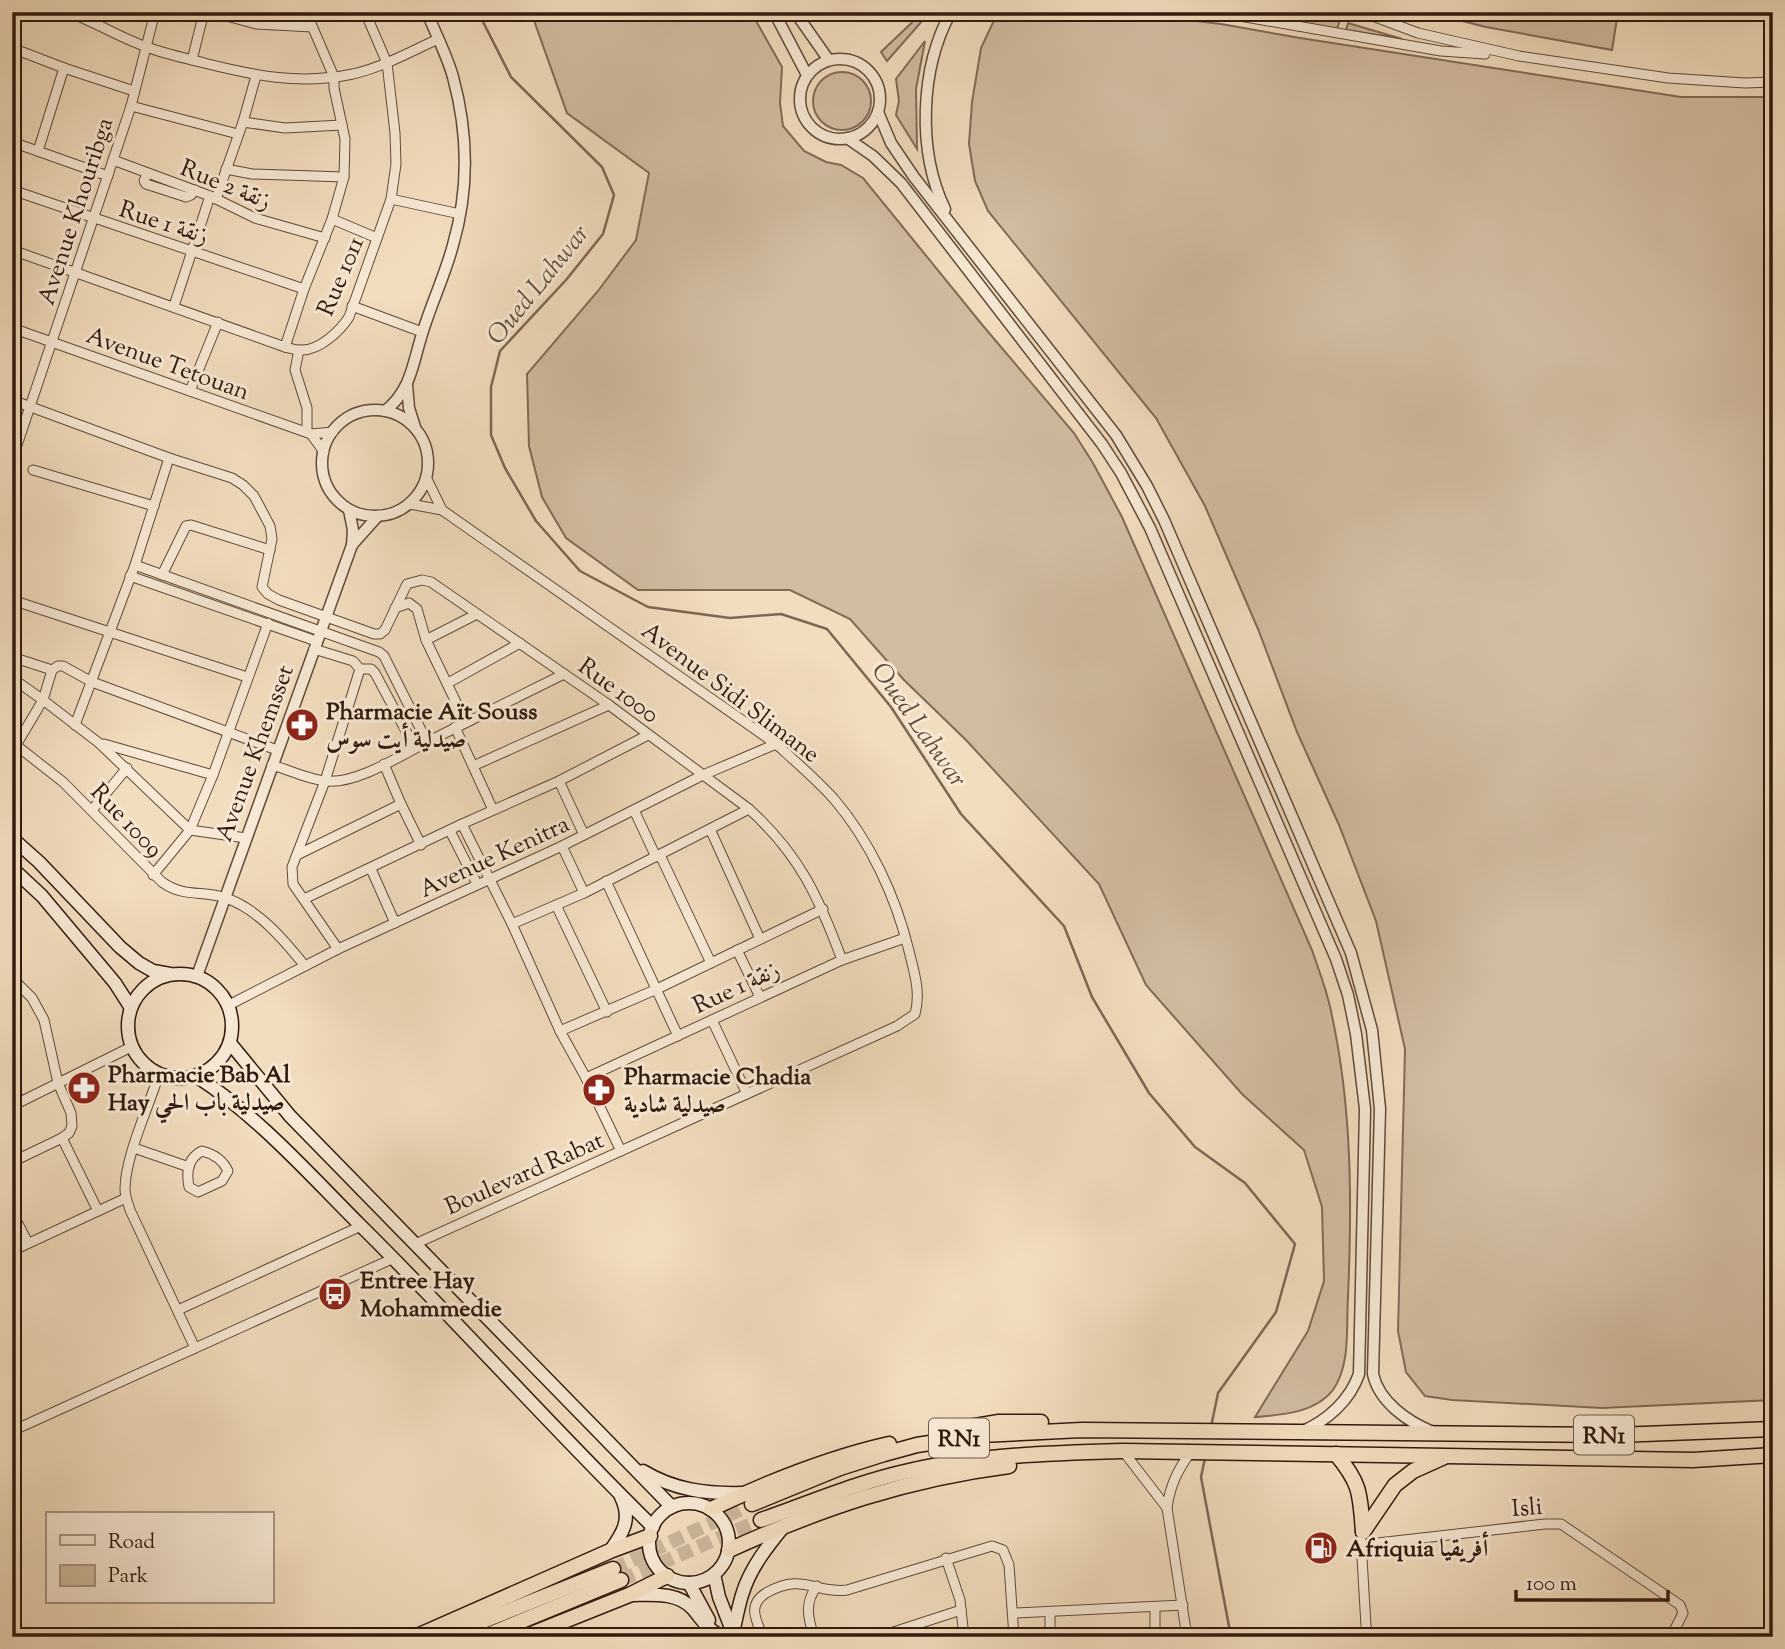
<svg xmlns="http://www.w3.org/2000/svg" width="1785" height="1649" viewBox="0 0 1785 1649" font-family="'Sorts Mill Goudy',Amiri,serif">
	<rect width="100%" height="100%" fill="#f2ddbe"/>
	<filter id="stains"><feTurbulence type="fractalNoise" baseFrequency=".00286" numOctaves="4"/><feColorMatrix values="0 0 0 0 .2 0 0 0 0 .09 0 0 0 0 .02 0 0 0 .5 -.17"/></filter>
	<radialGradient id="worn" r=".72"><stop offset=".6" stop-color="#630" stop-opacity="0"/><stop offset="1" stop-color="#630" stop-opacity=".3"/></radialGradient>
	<g fill="#d1bca0" stroke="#806b57" stroke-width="2">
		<path d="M531,12H751L782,67L780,103L783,126L804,151L826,162L841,165L863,178L984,327L1074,433L1093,463L1122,517L1312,950C1319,971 1328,993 1332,1016C1352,1108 1352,1203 1348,1297C1346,1327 1351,1364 1333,1390C1315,1413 1282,1415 1255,1417L1308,1331L1324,1281L1322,1207L1304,1150L1242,1094L1146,985L1099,884L966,740L904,680L850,619L790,590H638L566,538L542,497L529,446L527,374L598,291L636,240L649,173L567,113Z"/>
		<path d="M923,12H930L887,61L881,52Z"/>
		<path d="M998,12H1122L1221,24L1300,38L1681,97H1773V1400L1602,1408L1452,1400L1425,1396L1406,1372L1398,1331L1405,1049L1376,921L1339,825L1297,732L1258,629L1205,506L1156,418L988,211L975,181L969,144L972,102L981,48Z"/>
		<path d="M1243,12H1279L1291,19L1301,21L1326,17L1340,20L1337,29Z"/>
		<path d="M1426,12H1618L1612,50L1486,27Z"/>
		<path d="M1348,23L1402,39L1346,30Z"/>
		<path d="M925,41L916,89L917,149L896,115L899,101L896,79Z"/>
		<circle cx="842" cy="101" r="29"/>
	</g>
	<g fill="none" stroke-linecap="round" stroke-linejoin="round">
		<g stroke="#7d6754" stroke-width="2.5">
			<path d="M478,12L511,77L602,167L614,195L603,234L566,280L500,351L491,387V435L505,468L536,521L580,571L648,607L730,618L781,614L827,629L891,707L961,814L1064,926L1092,997L1149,1093L1195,1147L1245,1183L1295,1244L1276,1312L1218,1393L1211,1427"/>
			<path d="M1205,1458L1201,1477L1231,1637"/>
		</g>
		<g stroke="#cbb69b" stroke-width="14" stroke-dasharray="14 7" stroke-linecap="butt">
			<path d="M613,1569L752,1504"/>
			<path d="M621,1580L761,1520"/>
		</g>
		<defs>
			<g id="minor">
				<path d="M68,12C96,22 120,38 147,47C165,54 185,58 204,63C256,76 300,85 353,74C383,67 410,52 438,39"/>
				<path d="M212,12L256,24L312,27"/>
				<path d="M1217,12L1441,51L1485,54"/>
				<path d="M1362,12L1418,33L1519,56L1668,78L1745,83L1773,82"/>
				<path d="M12,48L64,68L134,91"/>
				<path d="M192,60L204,12"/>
				<path d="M131,106L238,134"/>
				<path d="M243,122L285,128L342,125"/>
				<path d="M12,142L108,176"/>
				<path d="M38,151L64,68"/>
				<path d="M113,160L210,196L255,218L325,238"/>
				<path d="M226,169L252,174L344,177"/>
				<path d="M147,174L144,181L146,184L186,197L191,195L195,190"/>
				<path d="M12,190L304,289"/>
				<path d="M216,199L243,122L256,76"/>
				<path d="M391,199L460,214"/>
				<path d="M332,219L377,238"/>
				<path d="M12,250L285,347C290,348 296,351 302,350C320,350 340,331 349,317L391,199L396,164L395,133L387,63L365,12"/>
				<path d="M174,306L210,196"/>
				<path d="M352,306L422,332"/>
				<path d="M12,328L311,434L333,432"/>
				<path d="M285,347L304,289L332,219L344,177L345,139L334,88V77L306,12"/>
				<path d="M299,350L295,370L307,408V432"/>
				<path d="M190,391L218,322"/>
				<path d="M12,400L169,458L232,478L243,485L254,496L270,526L272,539L262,587L268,594L279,600L374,634H380L385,630L407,584L422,580L431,582L609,705L749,809C800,855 819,898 842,960"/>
				<path d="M311,434L324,452"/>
				<path d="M12,460L113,160L131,106L155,12"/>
				<path d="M33,470L154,506"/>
				<path d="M426,477L442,510"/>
				<path d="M410,504L442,510L776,744C796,762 816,779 834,799C870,841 896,897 909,951C914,972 921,992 915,1014L897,1026L415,1244"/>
				<path d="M135,565L379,652L384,656L427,742L564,674"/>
				<path d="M162,575L186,526L191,525L270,550"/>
				<path d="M130,576L316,641"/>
				<path d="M12,600L247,677"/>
				<path d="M395,608L409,603L417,609L426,640L465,721"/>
				<path d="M426,640L477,614"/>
				<path d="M314,649L353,661L360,669L325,781L292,867L293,884L338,949"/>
				<path d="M12,657L52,670L43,700L99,743L190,830L246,838"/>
				<path d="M360,669H371L375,673L415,748"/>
				<path d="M52,670L58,666H63L92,682L277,750"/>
				<path d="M12,678L43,700L12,752"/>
				<path d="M448,683L520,643"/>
				<path d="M75,725L135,565L169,458"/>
				<path d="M455,727L493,810"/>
				<path d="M12,742L63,782L162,882C184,898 203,890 226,898C258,909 284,940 305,966"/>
				<path d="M104,744L213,775"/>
				<path d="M272,765C289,770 308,779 325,781C355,785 400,756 427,742"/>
				<path d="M473,766L609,705"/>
				<path d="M559,781L584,835"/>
				<path d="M401,804L421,845"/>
				<path d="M92,810L127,768"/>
				<path d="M634,810L656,857"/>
				<path d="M710,829L760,939"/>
				<path d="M450,831L477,884"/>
				<path d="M562,846L584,893"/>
				<path d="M297,855L401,804L384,764"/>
				<path d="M660,855L711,963"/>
				<path d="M371,869L395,923"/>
				<path d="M153,875L190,830L213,775L268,623"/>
				<path d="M606,881L678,1036"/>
				<path d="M304,899L462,824"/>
				<path d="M556,905L607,1012"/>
				<path d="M512,924L584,893L749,809"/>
				<path d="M737,950L760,997"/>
				<path d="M12,978L32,998L44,1020L58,1083L71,1113L72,1126L69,1133L62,1138L12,1162"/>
				<path d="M229,1005L338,949L562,846L703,775L776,744"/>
				<path d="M712,1020L747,1094"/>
				<path d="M560,1031L657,989L823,909"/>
				<path d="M159,1074C149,1106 125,1157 125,1189C125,1197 128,1203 130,1210L195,1348"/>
				<path d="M12,1078L19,1102"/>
				<path d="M586,1078L842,960L905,938"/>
				<path d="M12,1106L131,1047"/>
				<path d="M62,1138L98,1211"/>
				<path d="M134,1148L189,1167"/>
				<path d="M202,1151C214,1154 223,1160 228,1171L222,1181L198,1192L189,1187C186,1172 188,1158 202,1151Z"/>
				<path d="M621,1151L586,1078L560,1031L512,924L462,824L559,781L648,735"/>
				<path d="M12,1212L28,1243"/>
				<path d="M12,1251L126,1198"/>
				<path d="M178,1310L361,1226"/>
				<path d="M12,1431L394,1258"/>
				<path d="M1123,1451L1167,1508"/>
				<path d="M1361,1541L1366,1626L1369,1637"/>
				<path d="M1360,1545L1545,1524H1561L1680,1605L1683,1613L1671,1637"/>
				<path d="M946,1558L960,1600L964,1637"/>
				<path d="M1155,1607V1637"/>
				<path d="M1050,1612V1637"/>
				<path d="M1014,1613L1183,1605"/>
				<path d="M763,1637C756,1620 747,1605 766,1593C803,1572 814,1594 847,1590L992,1546L1003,1550L1009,1565L1014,1637"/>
				<path d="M814,1637C808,1618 804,1603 817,1586"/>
				<path d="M878,1637L961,1610"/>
				<path d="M1187,1637L1167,1508C1170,1486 1177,1471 1190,1453"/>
			</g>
			<g id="tertiary">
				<path d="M774,12L807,75"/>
				<path d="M795,12L828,59"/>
				<circle cx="840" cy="99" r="40"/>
				<path d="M878,112L891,143L914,177L1116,435L1147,486L1164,520L1351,953L1372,1030L1380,1109L1373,1374C1379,1402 1408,1422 1433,1432"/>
				<path d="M847,138L873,156L901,183L1102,444L1121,473L1150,528L1336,959L1348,995L1356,1034L1365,1109L1359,1374C1350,1400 1328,1420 1303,1431"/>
				<path d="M945,209C917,151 920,68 951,12"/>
				<path d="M407,385L409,408L415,427"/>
				<circle cx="375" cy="463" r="53"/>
				<path d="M385,411C412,390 413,361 423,331C432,302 445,275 453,245C469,190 468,132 453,77C447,55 435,33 427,12"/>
				<path d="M352,545L377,517"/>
				<path d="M197,976L352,545L353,530L349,510"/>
			</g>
			<g id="secondary">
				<path d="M12,838L39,862L120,947L139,963L153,971L170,974"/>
				<path d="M12,868L42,896L115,983L131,1008"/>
				<circle cx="180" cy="1026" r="52"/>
				<path d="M230,1043L290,1116L672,1507"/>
				<path d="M196,1076C259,1117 308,1173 361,1226C460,1324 553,1429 653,1527"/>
				<path d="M643,1471C674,1490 707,1494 743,1493"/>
				<circle cx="689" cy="1543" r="40"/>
				<path d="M610,1551C623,1533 632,1519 621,1497"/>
				<path d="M714,1574L719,1597L733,1633"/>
				<path d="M689,1583L709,1620"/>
				<path d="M629,1595C650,1595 677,1591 693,1609C701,1618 705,1627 716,1633"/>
				<path d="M733,1633C736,1620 738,1608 742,1595C750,1568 767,1547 785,1525"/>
			</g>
			<g id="trunk">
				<path d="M963,1428L999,1422H1041"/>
				<path d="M1336,1454C1361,1484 1360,1494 1363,1532"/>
				<path d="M752,1504L840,1468L884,1454L917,1445L981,1435L1082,1430L1617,1435L1773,1429"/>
				<path d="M711,1509C768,1482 827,1458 889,1444"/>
				<path d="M761,1520C810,1503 858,1482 909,1471C979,1455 1052,1453 1123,1451L1693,1460L1773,1455"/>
				<path d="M1363,1532L1395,1485L1413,1471L1444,1457"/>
				<path d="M729,1550C822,1508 907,1479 1009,1466"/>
				<path d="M415,1637L610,1551L650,1536"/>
				<path d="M443,1637L613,1569"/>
				<path d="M483,1637L621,1580"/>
				<path d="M524,1637L629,1595L667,1576"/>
			</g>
		</defs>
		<use href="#minor" stroke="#604b3a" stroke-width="11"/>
		<use href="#tertiary" stroke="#604b3a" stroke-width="13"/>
		<use href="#secondary" stroke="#301a0e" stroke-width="15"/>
		<use href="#trunk" stroke="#301a0e" stroke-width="17"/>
		<use href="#minor" stroke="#f7e9d5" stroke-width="9"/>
		<use href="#tertiary" stroke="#f7e9d5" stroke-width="10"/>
		<use href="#secondary" stroke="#f7e9d5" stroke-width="12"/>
		<use href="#trunk" stroke="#f2ddbe" stroke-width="14"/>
	</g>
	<defs>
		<symbol id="pharmacy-disc" viewBox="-11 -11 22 22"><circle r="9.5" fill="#8f2418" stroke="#f7e9d5"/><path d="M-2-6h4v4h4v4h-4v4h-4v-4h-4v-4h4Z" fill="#fff"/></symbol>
		<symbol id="bus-disc" viewBox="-11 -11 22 22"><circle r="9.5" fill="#8f2418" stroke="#f7e9d5"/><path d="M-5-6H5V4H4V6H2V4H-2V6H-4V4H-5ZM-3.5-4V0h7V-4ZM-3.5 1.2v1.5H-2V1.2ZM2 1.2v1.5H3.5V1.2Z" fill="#fff"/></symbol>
		<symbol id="fuel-disc" viewBox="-11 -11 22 22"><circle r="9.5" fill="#8f2418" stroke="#f7e9d5"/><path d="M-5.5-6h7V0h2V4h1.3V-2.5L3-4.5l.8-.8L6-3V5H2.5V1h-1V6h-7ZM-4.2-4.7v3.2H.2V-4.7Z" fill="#fff"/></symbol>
	</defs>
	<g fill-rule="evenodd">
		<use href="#pharmacy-disc" x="283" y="706" width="38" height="38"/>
		<use href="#pharmacy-disc" x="65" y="1069" width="38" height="38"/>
		<use href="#pharmacy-disc" x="580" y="1071" width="38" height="38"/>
		<use href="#bus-disc" x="316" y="1275" width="38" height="38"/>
		<use href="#fuel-disc" x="1302" y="1529" width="38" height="38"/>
	</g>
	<g text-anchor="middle" stroke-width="6" stroke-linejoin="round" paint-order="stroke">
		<g fill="#f7e9d5" stroke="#6c584a" stroke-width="2">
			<rect x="1574" y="1415.5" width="60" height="39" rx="5"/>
			<rect x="929" y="1418.5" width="60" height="39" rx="5"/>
		</g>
		<g font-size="23" font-weight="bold" fill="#301a0e">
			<text x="1604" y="1443">RN1</text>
			<text x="959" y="1446">RN1</text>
		</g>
		<g font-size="24" fill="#301a0e" stroke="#f7e9d5">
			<text transform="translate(226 184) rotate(22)" y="8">Rue 2 زنقة</text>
			<text transform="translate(75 211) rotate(-72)" y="8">Avenue Khouribga</text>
			<text transform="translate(164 222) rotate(18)" y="8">Rue 1 زنقة</text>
			<text transform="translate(340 276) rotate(-67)" y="8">Rue 1011</text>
			<text transform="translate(168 363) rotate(20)" y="8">Avenue Tetouan</text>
			<text transform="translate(619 690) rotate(36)" y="8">Rue 1000</text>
			<text transform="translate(731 692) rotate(37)" y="8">Avenue Sidi Slimane</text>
			<text transform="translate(254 753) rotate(-70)" y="8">Avenue Khemsset</text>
			<text transform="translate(127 820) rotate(46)" y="8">Rue 1009</text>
			<text transform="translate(494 856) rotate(-25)" y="8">Avenue Kenitra</text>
			<text transform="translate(736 987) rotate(-25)" y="8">Rue 1 زنقة</text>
			<text transform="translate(524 1173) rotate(-24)" y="8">Boulevard Rabat</text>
			<text transform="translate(1527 1507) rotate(-5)" y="8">Isli</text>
		</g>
		<g font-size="24" font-weight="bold" fill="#301a0e" stroke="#f7e9d5" text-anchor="start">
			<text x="326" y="719">Pharmacie Aït Souss<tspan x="326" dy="28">صيدلية أيت سوس</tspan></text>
			<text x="108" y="1082">Pharmacie Bab Al<tspan x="108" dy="28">Hay صيدلية باب الحي</tspan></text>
			<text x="624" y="1084">Pharmacie Chadia<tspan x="624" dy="28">صيدلية شادية</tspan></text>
			<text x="360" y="1288">Entree Hay<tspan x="360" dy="28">Mohammedie</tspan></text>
			<text x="1346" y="1556">Afriquia أفريقيا</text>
		</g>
		<g font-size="26" font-style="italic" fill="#634e3c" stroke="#f7e9d5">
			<text transform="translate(537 284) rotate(-51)" y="9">Oued Lahwar</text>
			<text transform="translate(920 724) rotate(55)" y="9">Oued Lahwar</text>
		</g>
	</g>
	<rect width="1785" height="1649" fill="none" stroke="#f2ddbe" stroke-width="42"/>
	<rect x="14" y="14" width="1757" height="1621" fill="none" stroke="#301a0e" stroke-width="3.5"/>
	<rect x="21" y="21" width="1743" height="1607" fill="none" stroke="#301a0e" stroke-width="2"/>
	<rect x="46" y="1512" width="228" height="91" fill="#f7e9d5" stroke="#a79685" stroke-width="2"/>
	<rect x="60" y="1535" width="35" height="10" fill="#f7e9d5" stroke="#a79685" stroke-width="2"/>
	<text x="108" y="1548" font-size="21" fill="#301a0e">Road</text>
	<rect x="60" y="1565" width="35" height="21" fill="#d1bca0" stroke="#a79685" stroke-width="2"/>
	<text x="108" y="1582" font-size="21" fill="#301a0e">Park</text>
	<path d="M1516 1590v10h152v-10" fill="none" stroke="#301a0e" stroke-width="3.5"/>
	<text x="1526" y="1590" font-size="21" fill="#301a0e" stroke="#f7e9d5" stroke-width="5" paint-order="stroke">100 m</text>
	<rect width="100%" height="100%" filter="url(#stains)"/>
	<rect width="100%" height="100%" fill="url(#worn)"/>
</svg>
